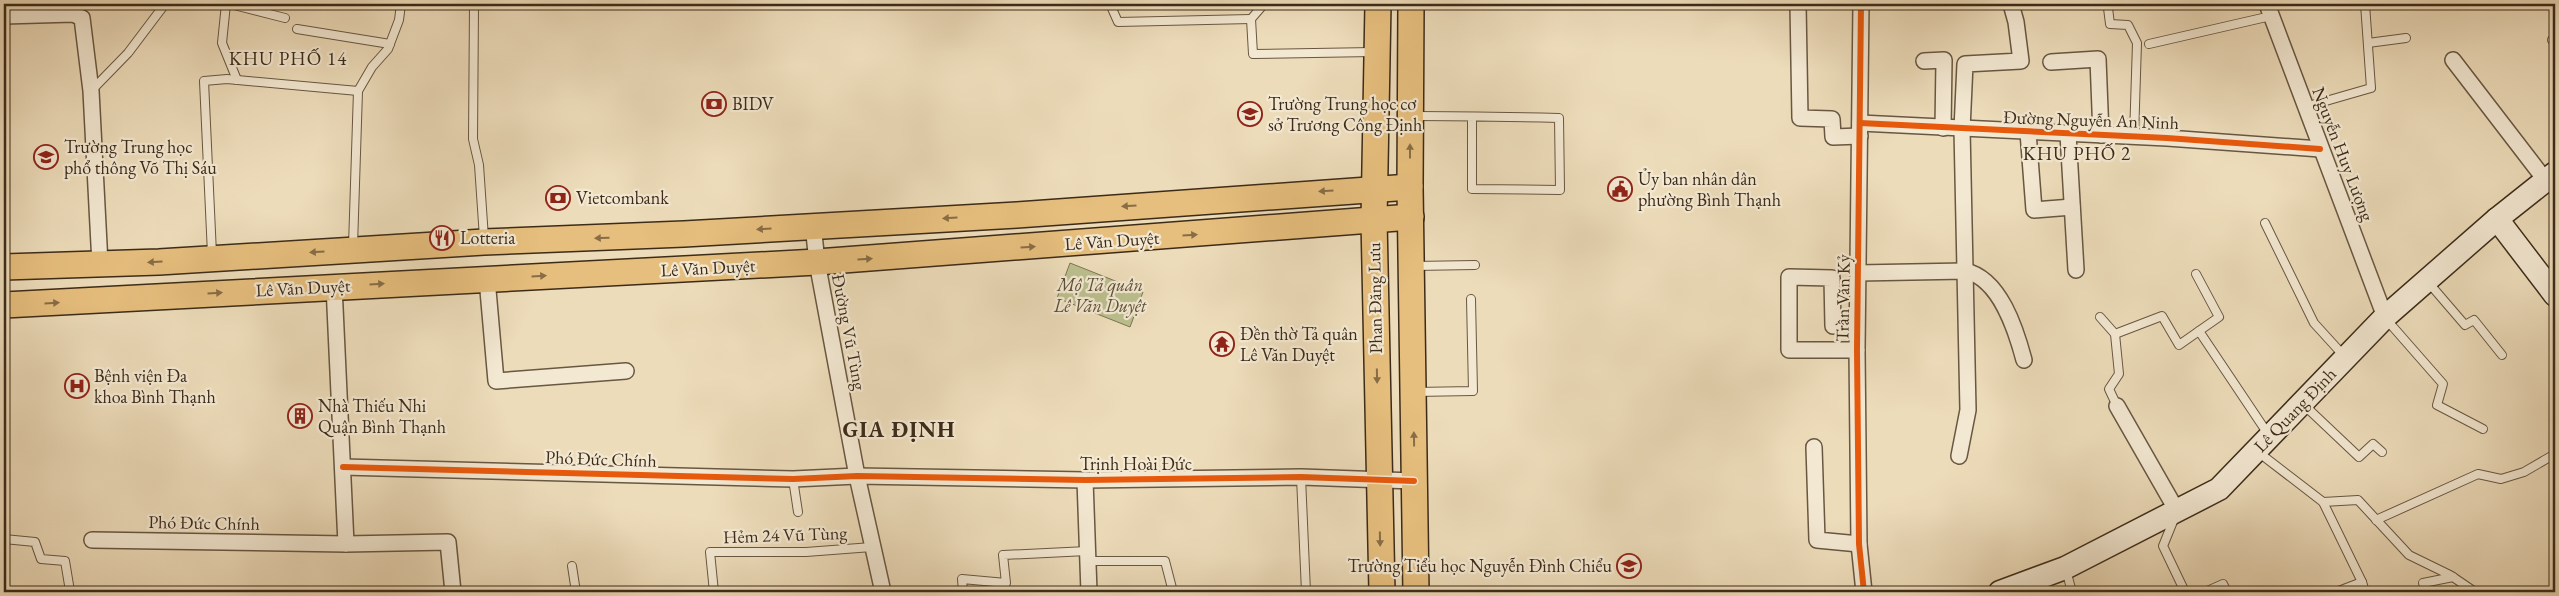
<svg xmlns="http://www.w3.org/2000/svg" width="2559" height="596" viewBox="0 0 2559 596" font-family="'EB Garamond',serif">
	<rect width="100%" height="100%" fill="#eddcba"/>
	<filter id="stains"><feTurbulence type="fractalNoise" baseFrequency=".004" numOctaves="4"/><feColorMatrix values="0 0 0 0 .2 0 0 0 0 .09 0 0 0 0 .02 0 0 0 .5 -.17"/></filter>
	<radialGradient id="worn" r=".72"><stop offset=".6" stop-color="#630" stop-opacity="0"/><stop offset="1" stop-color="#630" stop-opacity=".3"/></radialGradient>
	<path fill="#bbbf8e" stroke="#7c7554" d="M1070,263L1143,292L1130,327L1057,298Z"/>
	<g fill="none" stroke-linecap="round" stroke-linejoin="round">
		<defs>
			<g id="lane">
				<path d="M226,4L222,43L237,80"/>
				<path d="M230,4L285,18"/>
				<path d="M474,4L473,139L479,165L484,238"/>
				<path d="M1110,4L1118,22L1251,19"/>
				<path d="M1264,4L1251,19L1253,54L1373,52"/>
				<path d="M2108,8L2110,24L2128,25L2137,43L2134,137"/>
				<path d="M297,29L390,44"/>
				<path d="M2552,40L2555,38"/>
				<path d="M2368,43L2406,38"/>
				<path d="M2149,44L2271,16"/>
				<path d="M91,91L128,53L165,4"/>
				<path d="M2305,107L2371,88L2365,4"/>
				<path d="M1415,116C1463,116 1511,117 1559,118L1560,190L1472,189V117"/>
				<path d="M2265,223L2314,323L2344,356"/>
				<path d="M353,246L358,91L372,67L388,49L399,20L401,4"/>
				<path d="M212,254L204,81L227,79L358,91"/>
				<path d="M1414,266L1475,265"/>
				<path d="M2196,274L2219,317L2199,331"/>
				<path d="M2428,282L2465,325L2474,320L2502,355"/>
				<path d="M2100,317L2115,334L2162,316L2179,345L2199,331L2268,434"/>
				<path d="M2386,319L2443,384L2437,405L2483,429"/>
				<path d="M2115,334L2119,374L2109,389L2117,406"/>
				<path d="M1415,392L1473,391L1471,299"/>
				<path d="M2303,404L2359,457L2373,444L2382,452"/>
				<path d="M2258,452L2323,502L2362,582L2365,592"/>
				<path d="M1301,477L1306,592"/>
				<path d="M793,479L798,512"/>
				<path d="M2323,502L2358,500L2409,555L2450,575L2475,592"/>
				<path d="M2174,519L2163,546L2185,592"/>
				<path d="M2376,520L2478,474L2501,479L2524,472L2555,454"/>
				<path d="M4,539L35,542L41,559L65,561L70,591"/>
				<path d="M1088,561H1165L1173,592"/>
				<path d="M572,566L576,592"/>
				<path d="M2066,570L2072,592"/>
				<path d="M2423,583L2453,577"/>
				<path d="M714,592L710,552H806L872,547"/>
				<path d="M963,592L962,579L1006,583L1003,555L1087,551"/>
				<path d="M2205,592L2223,584L2227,592"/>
				<path d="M2336,592L2362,582"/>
			</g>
			<g id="street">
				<path d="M1798,4L1800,118L1832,119L1833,137L1860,136"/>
				<path d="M1861,4L1857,350L1859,544L1864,592"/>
				<path d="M2267,4L2385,317"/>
				<path d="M4,16L73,14L82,18L91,91L100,264"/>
				<path d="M2453,60L2546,181"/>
				<path d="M1924,61L1944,60L1943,128"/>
				<path d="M2051,62L2098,59L2101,135"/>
				<path d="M1860,123L2167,138L2320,149"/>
				<path d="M2028,132L2034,210L2072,207"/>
				<path d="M2068,134L2076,270"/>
				<path d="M813,225L817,262L857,476L883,592"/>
				<path d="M1858,273L1965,271C2000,278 2016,330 2024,360"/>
				<path d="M487,279L496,381L626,371"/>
				<path d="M334,286L346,544"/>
				<path d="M1833,326L1832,278L1789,277V350H1857"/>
				<path d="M2117,406L2177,511"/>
				<path d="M1814,447L1817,540L1859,544"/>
				<path d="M1959,456L1968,410L1962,129L1965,64L2021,61L2016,22L2011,4"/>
				<path d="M343,467L793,479L857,476L1085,480L1301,477L1414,481"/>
				<path d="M1085,480L1089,592"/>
				<path d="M92,540L346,544L448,542L453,592"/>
			</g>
			<g id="secondary">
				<path d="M2497,219L2555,295"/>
				<path d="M2000,592L2065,568L2219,489L2385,317L2497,219L2555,173"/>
			</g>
			<g id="primary">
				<path d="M1378,4L1374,220L1382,592"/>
				<path d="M1411,4L1410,187L1416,592"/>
				<path d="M4,267L159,262L484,242L684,234L1017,215L1410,187"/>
				<path d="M4,305L817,262L1411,217"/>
			</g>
		</defs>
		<use href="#lane" stroke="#685741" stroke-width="10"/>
		<use href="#street" stroke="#685741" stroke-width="18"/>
		<use href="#secondary" stroke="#3c2b19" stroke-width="25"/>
		<use href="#primary" stroke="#3c2b19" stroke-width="28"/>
		<use href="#lane" stroke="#f3e8d2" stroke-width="8"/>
		<use href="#street" stroke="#f3e8d2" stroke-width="15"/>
		<use href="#secondary" stroke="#f3e8d2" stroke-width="22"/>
		<use href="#primary" stroke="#e6be7d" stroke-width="25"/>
		<defs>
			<g id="cycleway">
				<path d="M1861,4L1857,350L1859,544L1864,592"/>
				<path d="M1860,123L2167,138L2320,149"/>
				<path d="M343,467L793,479L857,476L1085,480L1301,477L1414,481"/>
			</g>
		</defs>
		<use href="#cycleway" stroke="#f3e8d2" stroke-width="9"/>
		<use href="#cycleway" stroke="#e8590c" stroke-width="6"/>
	</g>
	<defs><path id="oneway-solid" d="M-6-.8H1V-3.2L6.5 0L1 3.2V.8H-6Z" transform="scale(1.25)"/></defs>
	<g fill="#886d46">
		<use href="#oneway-solid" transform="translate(1410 151) rotate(-90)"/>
		<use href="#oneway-solid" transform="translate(1326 191) rotate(176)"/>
		<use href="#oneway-solid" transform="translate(1129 206) rotate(176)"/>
		<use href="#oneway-solid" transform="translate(950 218) rotate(177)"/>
		<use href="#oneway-solid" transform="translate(764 229) rotate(176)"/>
		<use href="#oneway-solid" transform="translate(1190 235) rotate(-4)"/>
		<use href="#oneway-solid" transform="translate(602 238) rotate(178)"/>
		<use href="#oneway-solid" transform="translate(1028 247) rotate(-4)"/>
		<use href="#oneway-solid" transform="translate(317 252) rotate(176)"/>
		<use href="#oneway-solid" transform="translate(865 259) rotate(-4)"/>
		<use href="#oneway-solid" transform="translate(155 262) rotate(177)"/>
		<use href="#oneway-solid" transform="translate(539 276) rotate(-3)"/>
		<use href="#oneway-solid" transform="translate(377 284) rotate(-3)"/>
		<use href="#oneway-solid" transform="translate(215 293) rotate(-3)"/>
		<use href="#oneway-solid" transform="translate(52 303) rotate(-3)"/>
		<use href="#oneway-solid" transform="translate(1377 376) rotate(89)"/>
		<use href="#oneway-solid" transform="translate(1414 439) rotate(-91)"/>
		<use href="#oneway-solid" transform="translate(1380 539) rotate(89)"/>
	</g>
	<defs>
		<symbol id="bank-ring" viewBox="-11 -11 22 22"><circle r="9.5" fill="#f3e8d2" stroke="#8f2418" stroke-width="1.5"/><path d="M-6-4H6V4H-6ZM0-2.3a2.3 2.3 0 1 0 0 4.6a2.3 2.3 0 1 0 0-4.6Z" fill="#8f2418"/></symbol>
		<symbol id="school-ring" viewBox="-11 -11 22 22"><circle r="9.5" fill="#f3e8d2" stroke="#8f2418" stroke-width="1.5"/><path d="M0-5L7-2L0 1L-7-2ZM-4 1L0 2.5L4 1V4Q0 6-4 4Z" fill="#8f2418"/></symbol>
		<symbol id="civic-ring" viewBox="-11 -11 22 22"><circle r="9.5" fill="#f3e8d2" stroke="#8f2418" stroke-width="1.5"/><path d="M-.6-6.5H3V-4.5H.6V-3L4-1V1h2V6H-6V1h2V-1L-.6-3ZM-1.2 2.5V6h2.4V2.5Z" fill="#8f2418"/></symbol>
		<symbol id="restaurant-ring" viewBox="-11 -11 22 22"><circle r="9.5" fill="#f3e8d2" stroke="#8f2418" stroke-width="1.5"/><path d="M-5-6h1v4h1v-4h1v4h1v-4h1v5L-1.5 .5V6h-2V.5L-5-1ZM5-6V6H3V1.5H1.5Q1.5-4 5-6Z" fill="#8f2418"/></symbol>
		<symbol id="temple-ring" viewBox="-11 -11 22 22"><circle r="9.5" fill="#f3e8d2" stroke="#8f2418" stroke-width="1.5"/><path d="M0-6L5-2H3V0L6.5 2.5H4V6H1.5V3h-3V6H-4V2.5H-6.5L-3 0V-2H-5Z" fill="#8f2418"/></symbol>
		<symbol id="hospital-ring" viewBox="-11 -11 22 22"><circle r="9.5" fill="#f3e8d2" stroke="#8f2418" stroke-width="1.5"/><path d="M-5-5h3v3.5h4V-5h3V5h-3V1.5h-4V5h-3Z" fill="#8f2418"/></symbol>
		<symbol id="building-ring" viewBox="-11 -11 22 22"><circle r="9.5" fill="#f3e8d2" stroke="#8f2418" stroke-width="1.5"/><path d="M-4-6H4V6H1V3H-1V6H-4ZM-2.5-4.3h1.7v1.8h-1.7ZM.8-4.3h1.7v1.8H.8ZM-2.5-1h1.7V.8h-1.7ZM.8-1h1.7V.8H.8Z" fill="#8f2418"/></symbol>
	</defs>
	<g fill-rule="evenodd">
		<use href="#bank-ring" x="700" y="90" width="28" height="28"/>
		<use href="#school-ring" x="1236" y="100" width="28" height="28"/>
		<use href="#school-ring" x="32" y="143" width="28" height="28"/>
		<use href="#civic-ring" x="1606" y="175" width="28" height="28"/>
		<use href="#bank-ring" x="544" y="184" width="28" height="28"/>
		<use href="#restaurant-ring" x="428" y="224" width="28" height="28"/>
		<use href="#temple-ring" x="1208" y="330" width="28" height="28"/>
		<use href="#hospital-ring" x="63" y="372" width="28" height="28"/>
		<use href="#building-ring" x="286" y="402" width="28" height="28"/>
		<use href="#school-ring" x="1615" y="552" width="28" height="28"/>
	</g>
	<g text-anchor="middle" stroke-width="4.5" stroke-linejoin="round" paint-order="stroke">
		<g font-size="18" fill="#3c2b19" stroke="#f3e8d2" text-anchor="start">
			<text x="732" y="110">BIDV</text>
			<text x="1268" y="110">Trường Trung học cơ<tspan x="1268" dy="21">sở Trương Công Định</tspan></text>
			<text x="64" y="153">Trường Trung học<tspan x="64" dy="21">phổ thông Võ Thị Sáu</tspan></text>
			<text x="1638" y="185">Ủy ban nhân dân<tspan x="1638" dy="21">phường Bình Thạnh</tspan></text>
			<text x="576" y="204">Vietcombank</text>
			<text x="460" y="244">Lotteria</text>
			<text x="1240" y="340">Đền thờ Tả quân<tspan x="1240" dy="21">Lê Văn Duyệt</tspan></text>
			<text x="94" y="382">Bệnh viện Đa<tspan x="94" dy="21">khoa Bình Thạnh</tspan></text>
			<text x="318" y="412">Nhà Thiếu Nhi<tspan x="318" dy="21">Quận Bình Thạnh</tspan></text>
			<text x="1612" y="572" text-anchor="end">Trường Tiểu học Nguyễn Đình Chiểu</text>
		</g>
		<g font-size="18" fill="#3c2b19" stroke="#f3e8d2">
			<text transform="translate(2091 120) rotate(2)" y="6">Đường Nguyễn An Ninh</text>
			<text transform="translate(2343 154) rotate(69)" y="6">Nguyễn Huy Lượng</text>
			<text transform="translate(1112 241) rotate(-4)" y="6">Lê Văn Duyệt</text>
			<text transform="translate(708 268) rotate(-3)" y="6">Lê Văn Duyệt</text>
			<text transform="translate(303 288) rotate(-3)" y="6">Lê Văn Duyệt</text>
			<text transform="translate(1375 298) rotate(-91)" y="6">Phan Đăng Lưu</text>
			<text transform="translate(1843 298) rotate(-89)" y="6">Trần Văn Kỷ</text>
			<text transform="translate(849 332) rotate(79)" y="6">Đường Vũ Tùng</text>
			<text transform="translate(2295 410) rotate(-46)" y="6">Lê Quang Định</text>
			<text transform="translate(601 459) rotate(2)" y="6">Phó Đức Chính</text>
			<text x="1136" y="470">Trịnh Hoài Đức</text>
			<text transform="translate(204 523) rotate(1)" y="6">Phó Đức Chính</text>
			<text transform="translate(785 535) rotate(-2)" y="6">Hẻm 24 Vũ Tùng</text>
		</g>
		<g font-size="18" font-style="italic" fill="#5c5036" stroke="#f3e8d2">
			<text x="1100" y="291">Mộ Tả quân<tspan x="1100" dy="21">Lê Văn Duyệt</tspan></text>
		</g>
		<g font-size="19" letter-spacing="1" fill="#3c2b19" stroke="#f3e8d2">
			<text x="288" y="65">KHU PHỐ 14</text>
			<text x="2077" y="160">KHU PHỐ 2</text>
		</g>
		<g font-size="22" font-weight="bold" letter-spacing="1" fill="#3c2b19" stroke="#f3e8d2">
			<text x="899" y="437">GIA ĐỊNH</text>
		</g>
	</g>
	<rect width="2559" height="596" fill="none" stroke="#eddcba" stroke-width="20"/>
	<rect x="5" y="5" width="2549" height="586" fill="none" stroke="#3c2b19" stroke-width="2.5"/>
	<rect x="10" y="10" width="2539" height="576" fill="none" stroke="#3c2b19"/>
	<rect width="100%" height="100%" filter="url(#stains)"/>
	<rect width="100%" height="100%" fill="url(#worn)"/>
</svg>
